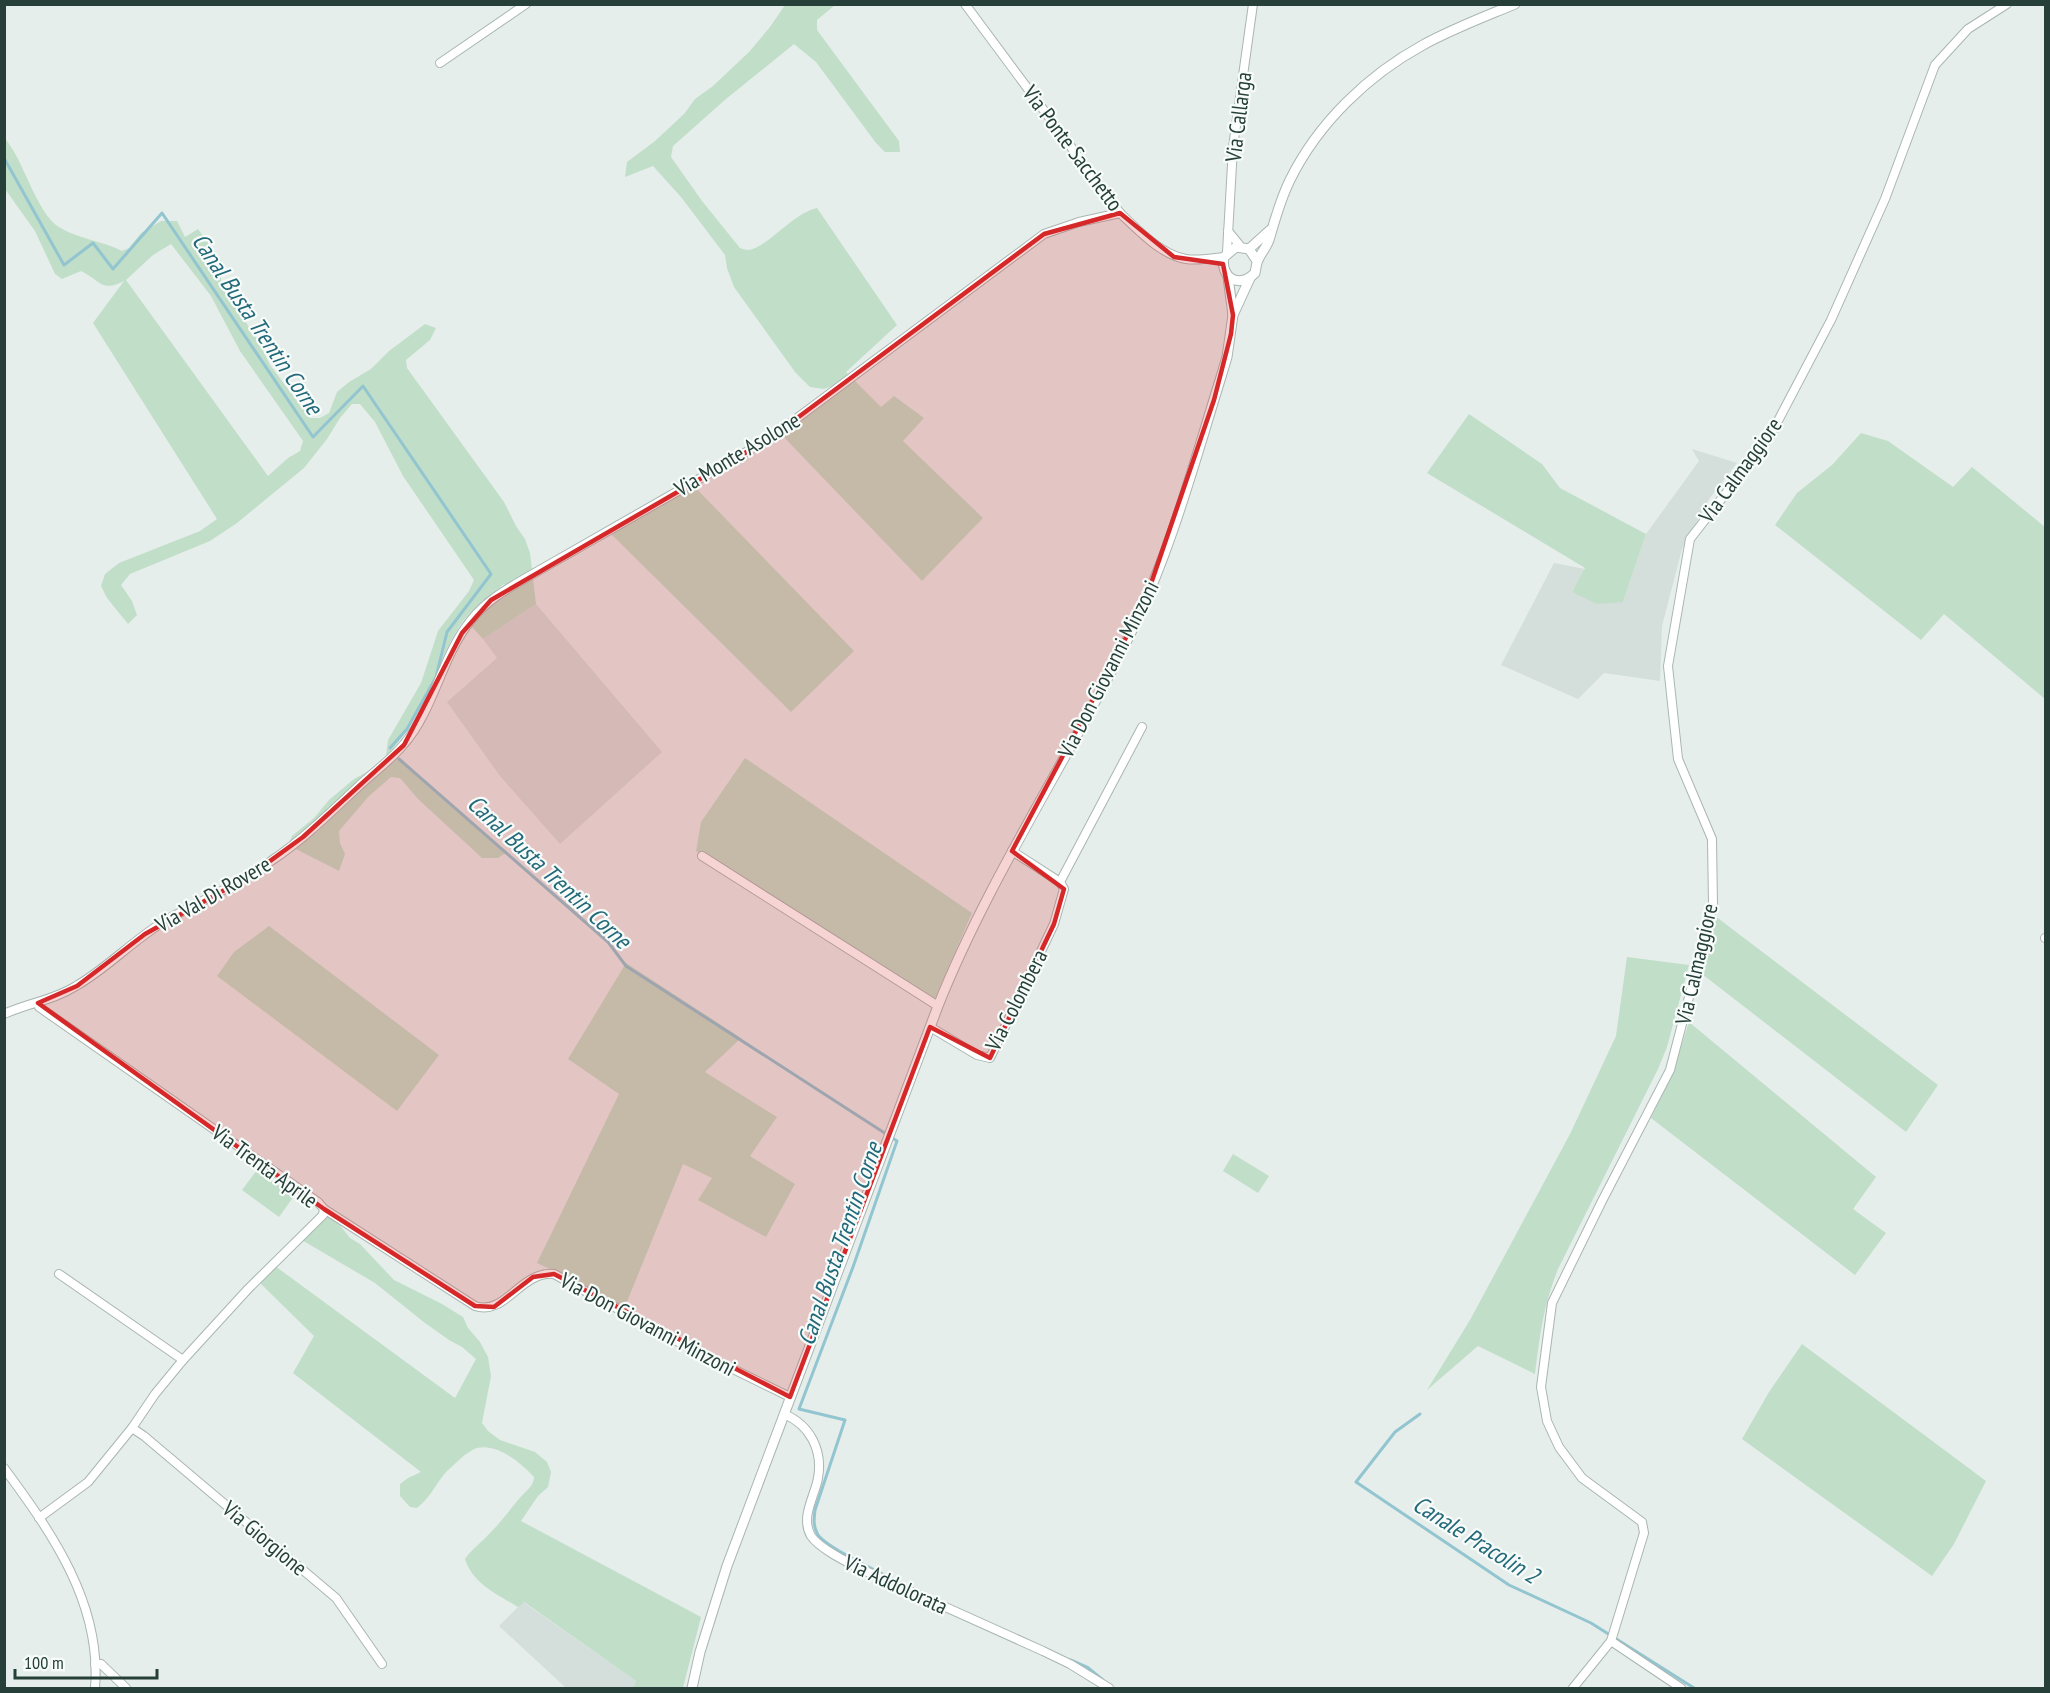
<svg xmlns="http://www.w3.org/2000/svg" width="2050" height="1693" viewBox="0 0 2050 1693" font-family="'PT Sans Narrow',sans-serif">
	<rect width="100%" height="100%" fill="#e6eeeb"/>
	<g fill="#d4deda">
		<path d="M1692,449L1737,463L1709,499L1682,549L1662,626L1660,681L1604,673L1578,699L1501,665L1554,563L1585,569L1572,592L1623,602L1646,534L1699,461Z"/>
		<path d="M536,604L662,752L560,844L500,776L447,702L497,658L483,639Z"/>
		<path d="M523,1602L636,1681L633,1688H566L499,1626Z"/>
	</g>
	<g fill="#c1dec9" fill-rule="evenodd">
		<path d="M785,5H835L817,20V30L899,141L900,152H885L876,143L816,62L794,44L726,99L673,146L671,157L702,201L740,248C743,249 746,250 749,250C768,247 793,213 817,208L897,325L846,372L881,407L894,396L924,418L903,441L983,518L922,581L778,431L835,385L824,389L810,387L795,372L734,287L727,268L725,255L681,197L653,166L625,177L627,162L655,141L684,114L695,99L713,86L749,52L770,27Z"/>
		<path d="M4,137C9,143 13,150 17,157C26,174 41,214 56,225C76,239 101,240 122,251L129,248L141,233L161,221H177L185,237L198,229L221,260V280L223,289L258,340L270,365L310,418H320L329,413L337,392L349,382L371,369L389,351L425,324L436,328L430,340L406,360L407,368L504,502L516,526L525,539L530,553L536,604L483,639L470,625L483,612L513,591L504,584C489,596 475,606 463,621C452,636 445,654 437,671C425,699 412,728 391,751L507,852L498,858H482L418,799L400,778L391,777L369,796L339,831L340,843L345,854L339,871L288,845L292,836L314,818L329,800L354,779L374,768L386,756L388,740L421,683L438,631L469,591L474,580L403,476L375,422L360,404H352L340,418L327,439L304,468L237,523L210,541L130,574L121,585L132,601L137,615L128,624L107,598L101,586L105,574L119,563L200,531L217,519L93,323L124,281C101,293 100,280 81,271L62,279L55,274L35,231L5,189ZM171,244L211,296L240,351L303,441L300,451L288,458L268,476L126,280L153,255Z"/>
		<path d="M1469,414L1542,464L1560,488L1646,534L1623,602L1597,604L1572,592L1585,568L1427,473Z"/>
		<path d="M1861,433L1888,441L1953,487L1972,467L2045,527V699L1944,614L1921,640L1775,525L1797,493L1832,465Z"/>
		<path d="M689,481L854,651L791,712L605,528Z"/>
		<path d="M745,758L972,913L935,998L886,973L696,851L701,822Z"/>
		<path d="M1715,916L1938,1085L1906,1132L1702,974Z"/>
		<path d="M269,926L439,1055L397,1111L217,976L234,952Z"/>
		<path d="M1627,957L1689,965L1667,1047L1658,1069L1558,1269C1543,1307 1540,1335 1535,1374L1478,1346L1427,1390L1470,1320L1570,1134L1616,1036Z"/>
		<path d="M626,963L741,1038L705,1072L777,1117L750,1156L795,1184L766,1237L698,1200L712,1178L683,1164L624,1309L565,1276L537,1263L619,1094L568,1059Z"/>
		<path d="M1689,1022L1876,1177L1853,1209L1886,1233L1855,1275L1651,1118L1672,1075Z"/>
		<path d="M1233,1154L1269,1176L1258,1193L1223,1171Z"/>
		<path d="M257,1170L294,1196L279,1217L242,1190Z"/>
		<path d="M329,1212L350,1238L360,1244L394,1280L442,1304L463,1317L468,1328L480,1342L488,1357L491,1376L482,1423L488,1431L500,1440L535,1452L547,1462L551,1472L548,1487L538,1496L521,1521L701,1617L683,1688H633L636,1681L524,1602L518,1607C497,1594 473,1584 465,1559C473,1548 482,1542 491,1532C501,1522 509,1511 518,1500C524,1492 534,1487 534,1477C522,1464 498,1443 477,1448C467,1451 455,1464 447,1471C435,1484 433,1495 417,1508L410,1507L400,1496V1484L408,1478L421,1472L293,1373L314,1336L260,1283L275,1266L455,1398L476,1359L462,1347L449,1340L425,1323L375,1283L300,1239L325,1218Z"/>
		<path d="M1802,1344L1986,1481L1954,1544L1932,1576L1742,1439L1769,1392Z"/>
	</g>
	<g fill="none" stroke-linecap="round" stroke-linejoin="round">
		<g stroke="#92c5d0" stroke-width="3">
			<path d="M4,158L64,265L93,243L113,269L162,213L313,437L363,386L491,574L447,632L436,677L407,729L390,748"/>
			<path d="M399,759L608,942L626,966L897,1141L853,1267L799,1409L845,1420L815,1510C814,1518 813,1525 817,1533C823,1547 890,1577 906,1586"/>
			<path d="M1420,1414L1395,1432L1356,1482L1509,1585L1591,1623L1694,1688"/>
			<path d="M1071,1660L1087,1667L1103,1680"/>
		</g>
		<defs>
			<g id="minor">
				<path d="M965,4L1120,213C1138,230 1161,255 1186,259C1199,261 1212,258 1224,257"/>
				<path d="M440,63L526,4"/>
				<path d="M1228,231L1241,247"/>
				<path d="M1227,252L1233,147L1253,4"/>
				<path d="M702,856L938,1006"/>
				<path d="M1060,882L1142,727"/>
				<path d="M2045,938H2046"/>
				<path d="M38,1003L39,1007L318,1202L324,1209L323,1215L248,1289L183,1360L155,1394L132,1428L88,1482L39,1518"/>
				<path d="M4,1014C28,1003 54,1000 76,986C109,967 135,938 168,919C203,900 239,884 271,861C304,839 332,811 361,784C375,771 392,759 404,744C435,708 441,657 471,620C485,602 505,590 524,579L769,439L1044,234L1079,222L1120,213"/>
				<path d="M930,1027L977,1055L990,1058L1054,924L1064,889L1060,882L1012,851"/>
				<path d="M324,1209L475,1306C506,1316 520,1271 554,1274L684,1345L790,1397"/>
				<path d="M59,1274L183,1360"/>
				<path d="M784,1414C810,1425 823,1450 818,1478C815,1496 800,1517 811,1536C820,1549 847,1562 861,1569L1043,1651L1070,1664L1109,1688"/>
				<path d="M132,1428L144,1436L336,1598L382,1664"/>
				<path d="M4,1468C52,1533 102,1604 95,1688"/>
				<path d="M1611,1641L1681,1688"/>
				<path d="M95,1664H101L126,1688"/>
				<path d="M1573,1688L1611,1641L1644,1533L1642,1522L1582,1478L1559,1447L1547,1421L1541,1387L1552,1303L1602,1201L1670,1070L1713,905L1712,839L1678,759L1668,666L1690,539L1769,438L1831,320L1885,199L1935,65L1968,29L2007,4"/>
			</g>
			<g id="tertiary">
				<path d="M1249,249L1270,230"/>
				<path d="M1257,261L1249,249L1236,247L1224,257C1220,278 1239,289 1255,273C1256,269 1256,264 1258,260C1261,253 1266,248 1269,240C1275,220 1280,200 1290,180C1318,123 1368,75 1423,45C1452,29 1484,17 1515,4"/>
				<path d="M1228,277L1233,315"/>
				<path d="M692,1688L700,1652L727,1566L938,1006C991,873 1072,755 1134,626C1172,547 1195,460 1221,377L1227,357L1233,315L1250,278"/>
			</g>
		</defs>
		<use href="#minor" stroke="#a9b6b2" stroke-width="10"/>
		<use href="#tertiary" stroke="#a9b6b2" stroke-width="11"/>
		<use href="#minor" stroke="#fff" stroke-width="8"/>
		<use href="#tertiary" stroke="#fff" stroke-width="9"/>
	</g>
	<path fill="#d62828" fill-opacity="0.2" stroke="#d62828" stroke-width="4.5" stroke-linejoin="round" d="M1120,213L1174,257L1223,264L1233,315L1231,334L1214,400L1144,604L1012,851L1064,889L1054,924L990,1058L930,1027L790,1397L554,1274L533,1277L494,1307L475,1306L324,1209L38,1003L77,986L145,934L248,877L303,837L404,745L462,633L491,600L769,439L1044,234Z"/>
	<g text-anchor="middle" stroke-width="4.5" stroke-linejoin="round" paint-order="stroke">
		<g font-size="22" fill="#264039" stroke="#f7fbf9">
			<text transform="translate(1238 117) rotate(-83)" y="8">Via Callarga</text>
			<text transform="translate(1073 148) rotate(53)" y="8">Via Ponte Sacchetto</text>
			<text transform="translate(737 454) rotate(-31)" y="8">Via Monte Asolone</text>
			<text transform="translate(1740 470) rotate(-54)" y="8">Via Calmaggiore</text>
			<text transform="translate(1108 669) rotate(-63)" y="8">Via Don Giovanni Minzoni</text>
			<text transform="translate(213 894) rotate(-30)" y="8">Via Val Di Rovere</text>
			<text transform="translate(1696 964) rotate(-77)" y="8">Via Calmaggiore</text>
			<text transform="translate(1016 1000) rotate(-63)" y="8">Via Colombera</text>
			<text transform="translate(265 1166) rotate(36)" y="8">Via Trenta Aprile</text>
			<text transform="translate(648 1324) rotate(28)" y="8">Via Don Giovanni Minzoni</text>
			<text transform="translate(265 1538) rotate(40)" y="8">Via Giorgione</text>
			<text transform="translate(896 1584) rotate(25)" y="8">Via Addolorata</text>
		</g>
		<g font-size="24" font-style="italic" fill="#22697a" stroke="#f7fbf9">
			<text transform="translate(257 324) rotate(56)" y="8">Canal Busta Trentin Corne</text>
			<text transform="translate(549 872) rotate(43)" y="8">Canal Busta Trentin Corne</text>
			<text transform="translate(840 1244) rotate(-71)" y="8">Canal Busta Trentin Corne</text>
			<text transform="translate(1476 1540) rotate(32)" y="8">Canale Pracolin 2</text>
		</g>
	</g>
	<rect width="2050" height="1693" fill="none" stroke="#264039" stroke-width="12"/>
	<path d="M15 1669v9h142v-9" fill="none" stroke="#264039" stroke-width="3"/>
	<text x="24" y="1669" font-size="18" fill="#264039" stroke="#f7fbf9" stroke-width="4.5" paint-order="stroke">100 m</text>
</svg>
